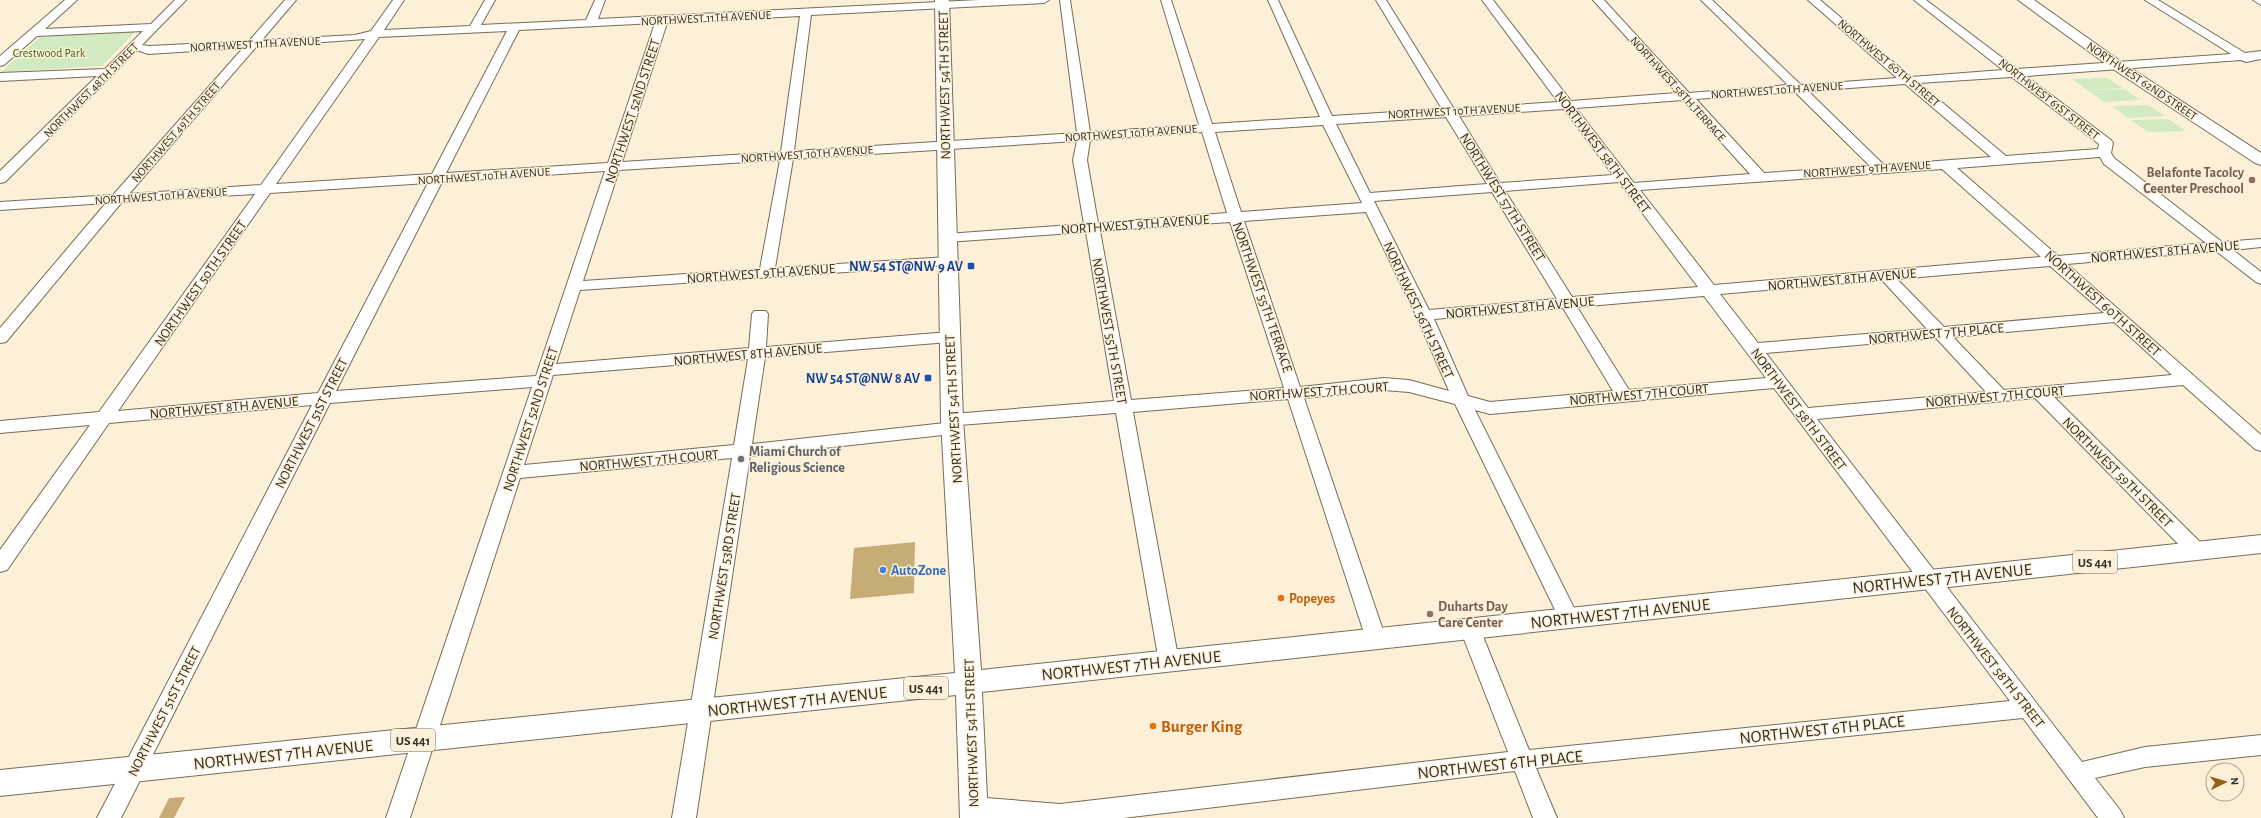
<svg xmlns="http://www.w3.org/2000/svg" width="2261" height="818" viewBox="0 0 2261 818" font-family="'Alegreya Sans',sans-serif">
	<rect width="100%" height="100%" fill="#fcf0d8"/>
	<g fill="#d2eac1">
		<path d="M136,31L102,66L1,72L40,37Z"/>
		<path d="M2107,78L2123,88L2087,90L2072,79Z"/>
		<path d="M2124,89L2140,100L2104,102L2088,90Z"/>
		<path d="M2148,105L2165,116L2128,118L2112,106Z"/>
		<path d="M2168,119L2186,131L2148,132L2131,120Z"/>
	</g>
	<g fill="#c8ac75">
		<path d="M915,542L914,593L850,599L854,548Z"/>
		<path d="M185,797L174,818H159L169,798Z"/>
	</g>
	<g fill="none" stroke-linecap="round" stroke-linejoin="round">
		<defs>
			<g id="minor">
				<path d="M65,0H77L45,29L151,24L175,0H186L142,45L149,46L249,41L285,0H296L262,40L355,35L371,31L393,0H404L384,30L470,26L485,0H495L481,25L586,20L595,0H605L598,19L979,0H1049L1044,3L811,15L794,151L1077,133L1060,0H1070L1090,132L1199,125L1161,0H1171L1212,124L1320,117L1268,0H1278L1332,116L1442,109L1376,0H1386L1454,109L1558,102L1482,0H1493L1571,101L1677,93L1593,0H1604L1689,93L1788,85L1701,0H1712L1801,85L1897,78L1808,0H1820L1911,77L2003,70L1914,0H1926L2017,69L2231,54L2145,0H2158L2245,53L2261,51V59L2246,62L2241,60L2026,76L2111,140L2113,143L2111,153L2114,158L2222,242L2261,239V247L2233,250L2261,272V284L2256,282L2216,251L2067,264L2261,435V451L2255,449L2183,385L2054,397L2204,546L2207,551L2204,556L2197,558L2190,556L2035,398L1817,419L2082,762L2145,747L2261,735V755L2145,767L2095,778L2120,810L2124,818H2098L2023,718L1536,768L1557,818H1533L1515,771L1123,818H978L966,814L963,807L966,800L974,797L1060,804L1508,752L1460,629L1463,623L1470,621L1477,623L1480,629L1529,750L2010,701L1774,388L1490,414L1475,410L1579,618L1576,624L1569,626L1562,624L1559,618L1455,404L1409,392L1384,390L1304,398L1386,639L1383,645L1376,647L1369,645L1366,639L1288,399L1133,412L1179,662L1176,668L1169,671L1162,668L1159,662L1116,413L959,425L961,428L958,432L952,434L750,456L696,818H672L732,458L520,478L410,818H386L532,387L330,403L121,818H97L312,405L109,423L7,570L0,572V550L90,425L0,433V421L99,412L255,194L122,202L6,342L0,343V328L106,203L0,210V202L113,195L243,48L148,54L137,50L5,182L0,183V171L97,76L0,81V73L105,69L143,31L37,36L4,65L0,66V56ZM800,16L781,152L622,162L667,23ZM655,23L608,163L446,173L519,30ZM507,31L432,174L276,184L379,37ZM365,39L261,185L129,194L256,47ZM2012,77L2099,144L2098,149L2006,156L1919,83ZM1905,84L1991,157L1884,165L1808,91ZM1795,92L1870,166L1764,173L1696,99ZM1683,100L1750,174L1634,183L1576,108ZM1564,109L1613,175L1500,183L1459,116ZM1446,117L1487,184L1370,193L1336,124ZM1323,125L1362,203L1241,212L1215,132ZM1202,132L1227,213L1098,223L1087,160L1090,140ZM1077,141L1073,160L1084,224L947,234L940,238L947,242L1086,232L1114,401L952,414L946,416L943,420L945,423L752,444L765,357L949,342L955,341L957,337L955,333L949,332L766,347L768,314L766,311H754L752,314L749,348L556,364L580,290L948,265L955,261L948,257L775,268L793,159ZM2100,157L2104,164L2206,243L2058,256L1957,168ZM780,160L760,269L583,281L619,170ZM1942,169L2041,257L1714,285L1640,190ZM605,171L536,376L336,391L442,182ZM1619,182L1698,287L1572,297L1505,191ZM428,183L318,393L118,411L270,193ZM1492,192L1557,299L1429,310L1374,201ZM1366,212L1416,315L1449,391L1409,380L1384,378L1300,387L1244,221ZM1230,222L1284,388L1131,400L1100,231ZM2050,266L2104,313L1944,327L1897,279ZM1882,280L1927,329L1758,343L1720,294ZM1704,296L1766,378L1629,390L1577,307ZM1563,308L1613,391L1490,402L1468,396L1434,319ZM2114,322L2172,375L2004,390L1953,337ZM1936,338L1986,392L1808,408L1766,353ZM748,359L734,445L524,465L553,375Z"/>
				<path d="M2253,0H2261V5Z"/>
			</g>
			<g id="major">
				<path d="M935,0H949L963,420L981,670L2261,535V553L982,692L988,818H960L956,695L0,796V770L955,673L941,420Z"/>
				<path d="M2018,0H2034L2123,63L2261,153V165L2255,163L2113,69Z"/>
			</g>
		</defs>
		<use href="#minor" stroke="#776c58" stroke-width="2"/>
		<use href="#major" stroke="#776c58" stroke-width="2"/>
		<use href="#minor" fill="#fff" fill-rule="evenodd"/>
		<use href="#major" fill="#fff" fill-rule="evenodd"/>
	</g>
	<g fill="#8d6e63" stroke="#fcf0d8" stroke-width="1.5">
		<circle cx="2252" cy="180" r="4"/>
		<circle cx="1430" cy="614" r="4"/>
	</g>
	<g fill="#1a4fb4" stroke="#fcf0d8" stroke-width="1.5">
		<rect x="967" y="262" width="8" height="8" rx="2"/>
		<rect x="924" y="374" width="8" height="8" rx="2"/>
	</g>
	<circle fill="#6b7280" stroke="#fcf0d8" stroke-width="1.5" cx="741" cy="459" r="4"/>
	<circle fill="#3f7fe0" stroke="#fcf0d8" stroke-width="1.5" cx="883" cy="570" r="4"/>
	<g fill="#e8710a" stroke="#fcf0d8" stroke-width="1.5">
		<circle cx="1281" cy="598" r="4"/>
		<circle cx="1153" cy="726" r="4"/>
	</g>
	<g text-anchor="middle" stroke-width="3" stroke-linejoin="round" paint-order="stroke">
		<g font-size="12" fill="#342f27" stroke="#fcf0d8">
			<text transform="translate(706 18) rotate(-3)" y="4">NORTHWEST 11TH AVENUE</text>
			<text transform="translate(255 44) rotate(-3)" y="4">NORTHWEST 11TH AVENUE</text>
			<text transform="translate(1889 63) rotate(40)" y="4">NORTHWEST 60TH STREET</text>
			<text transform="translate(2142 81) rotate(34)" y="4">NORTHWEST 62ND STREET</text>
			<text transform="translate(1678 89) rotate(48)" y="4">NORTHWEST 58TH TERRACE</text>
			<text transform="translate(91 90) rotate(-45)" y="4">NORTHWEST 48TH STREET</text>
			<text transform="translate(1777 90) rotate(-4)" y="4">NORTHWEST 10TH AVENUE</text>
			<text transform="translate(2049 99) rotate(38)" y="4">NORTHWEST 61ST STREET</text>
			<text transform="translate(1454 111) rotate(-3)" y="4">NORTHWEST 10TH AVENUE</text>
			<text transform="translate(176 132) rotate(-49)" y="4">NORTHWEST 49TH STREET</text>
			<text transform="translate(1131 133) rotate(-4)" y="4">NORTHWEST 10TH AVENUE</text>
			<text transform="translate(807 154) rotate(-4)" y="4">NORTHWEST 10TH AVENUE</text>
			<text transform="translate(1867 169) rotate(-4)" y="4">NORTHWEST 9TH AVENUE</text>
			<text transform="translate(484 176) rotate(-4)" y="4">NORTHWEST 10TH AVENUE</text>
			<text transform="translate(161 196) rotate(-4)" y="4">NORTHWEST 10TH AVENUE</text>
		</g>
		<g font-size="12" fill="#3f6319" stroke="#fcf0d8">
			<text x="49" y="57">Crestwood Park</text>
		</g>
		<g fill="#fcf0d8" stroke="#70695c" stroke-width="1">
			<rect x="2073" y="551" width="44" height="22" rx="3"/>
			<rect x="904" y="677" width="44" height="22" rx="3"/>
			<rect x="391" y="729" width="44" height="22" rx="3"/>
		</g>
		<g font-size="13" font-weight="bold" fill="#342f27">
			<text x="2095" y="567">US 441</text>
			<text x="926" y="693">US 441</text>
			<text x="413" y="745">US 441</text>
		</g>
		<g font-size="14" fill="#342f27" stroke="#fcf0d8">
			<text transform="translate(944 85) rotate(-91)" y="5">NORTHWEST 54TH STREET</text>
			<text transform="translate(632 111) rotate(-72)" y="5">NORTHWEST 52ND STREET</text>
			<text transform="translate(1603 152) rotate(53)" y="5">NORTHWEST 58TH STREET</text>
			<text transform="translate(1503 197) rotate(58)" y="5">NORTHWEST 57TH STREET</text>
			<text transform="translate(1135 224) rotate(-4)" y="5">NORTHWEST 9TH AVENUE</text>
			<text transform="translate(2165 251) rotate(-5)" y="5">NORTHWEST 8TH AVENUE</text>
			<text transform="translate(761 273) rotate(-4)" y="5">NORTHWEST 9TH AVENUE</text>
			<text transform="translate(1842 279) rotate(-5)" y="5">NORTHWEST 8TH AVENUE</text>
			<text transform="translate(200 283) rotate(-55)" y="5">NORTHWEST 50TH STREET</text>
			<text transform="translate(1263 297) rotate(71)" y="5">NORTHWEST 55TH TERRACE</text>
			<text transform="translate(2103 303) rotate(42)" y="5">NORTHWEST 60TH STREET</text>
			<text transform="translate(1520 307) rotate(-5)" y="5">NORTHWEST 8TH AVENUE</text>
			<text transform="translate(1419 310) rotate(65)" y="5">NORTHWEST 56TH STREET</text>
			<text transform="translate(1110 331) rotate(80)" y="5">NORTHWEST 55TH STREET</text>
			<text transform="translate(1936 333) rotate(-5)" y="5">NORTHWEST 7TH PLACE</text>
			<text transform="translate(748 354) rotate(-5)" y="5">NORTHWEST 8TH AVENUE</text>
			<text transform="translate(1319 391) rotate(-4)" y="5">NORTHWEST 7TH COURT</text>
			<text transform="translate(1639 394) rotate(-5)" y="5">NORTHWEST 7TH COURT</text>
			<text transform="translate(1995 396) rotate(-5)" y="5">NORTHWEST 7TH COURT</text>
			<text transform="translate(224 407) rotate(-5)" y="5">NORTHWEST 8TH AVENUE</text>
			<text transform="translate(953 409) rotate(-93)" y="5">NORTHWEST 54TH STREET</text>
			<text transform="translate(1799 409) rotate(53)" y="5">NORTHWEST 58TH STREET</text>
			<text transform="translate(530 419) rotate(-72)" y="5">NORTHWEST 52ND STREET</text>
			<text transform="translate(311 423) rotate(-63)" y="5">NORTHWEST 51ST STREET</text>
			<text transform="translate(649 460) rotate(-5)" y="5">NORTHWEST 7TH COURT</text>
			<text transform="translate(2118 472) rotate(45)" y="5">NORTHWEST 59TH STREET</text>
			<text transform="translate(724 566) rotate(-81)" y="5">NORTHWEST 53RD STREET</text>
			<text transform="translate(1996 667) rotate(52)" y="5">NORTHWEST 58TH STREET</text>
			<text transform="translate(164 711) rotate(-63)" y="5">NORTHWEST 51ST STREET</text>
			<text transform="translate(971 733) rotate(-92)" y="5">NORTHWEST 54TH STREET</text>
		</g>
		<g font-size="14" font-weight="bold" fill="#785e54" stroke="#fcf0d8" text-anchor="end">
			<text x="2244" y="177">Belafonte Tacolcy<tspan x="2244" dy="16">Ceenter Preschool</tspan></text>
			<text x="1438" y="611" text-anchor="start">Duharts Day<tspan x="1438" dy="16">Care Center</tspan></text>
		</g>
		<g font-size="14" font-weight="bold" fill="#164399" stroke="#fcf0d8" text-anchor="end">
			<text x="963" y="271">NW 54 ST@NW 9 AV</text>
			<text x="920" y="383">NW 54 ST@NW 8 AV</text>
		</g>
		<g font-size="14" font-weight="bold" fill="#5b616d" stroke="#fcf0d8" text-anchor="start">
			<text x="749" y="456">Miami Church of<tspan x="749" dy="16">Religious Science</tspan></text>
		</g>
		<g font-size="14" font-weight="bold" fill="#366cbe" stroke="#fcf0d8" text-anchor="start">
			<text x="891" y="575">AutoZone</text>
		</g>
		<g font-size="14" font-weight="bold" fill="#c56008" stroke="#fcf0d8" text-anchor="start">
			<text x="1289" y="603">Popeyes</text>
		</g>
		<g font-size="17" fill="#342f27" stroke="#fcf0d8">
			<text transform="translate(1942 578) rotate(-6)" y="6">NORTHWEST 7TH AVENUE</text>
			<text transform="translate(1620 613) rotate(-6)" y="6">NORTHWEST 7TH AVENUE</text>
			<text transform="translate(1131 665) rotate(-6)" y="6">NORTHWEST 7TH AVENUE</text>
			<text transform="translate(797 701) rotate(-6)" y="6">NORTHWEST 7TH AVENUE</text>
			<text transform="translate(1822 729) rotate(-6)" y="6">NORTHWEST 6TH PLACE</text>
			<text transform="translate(283 754) rotate(-6)" y="6">NORTHWEST 7TH AVENUE</text>
			<text transform="translate(1500 764) rotate(-6)" y="6">NORTHWEST 6TH PLACE</text>
		</g>
		<g font-size="17" font-weight="bold" fill="#c56008" stroke="#fcf0d8" text-anchor="start">
			<text x="1161" y="732">Burger King</text>
		</g>
	</g>
	<g transform="translate(2225 782) rotate(85)"><circle r="19" fill="#fcf0d8" stroke="#aca391"/>
	<path d="M0-3L7 15L0 10L-7 15Z" fill="#956015"/>
	<text y="-6" font-size="11" font-weight="bold" text-anchor="middle" fill="#342f27">N</text>
	</g>
</svg>
